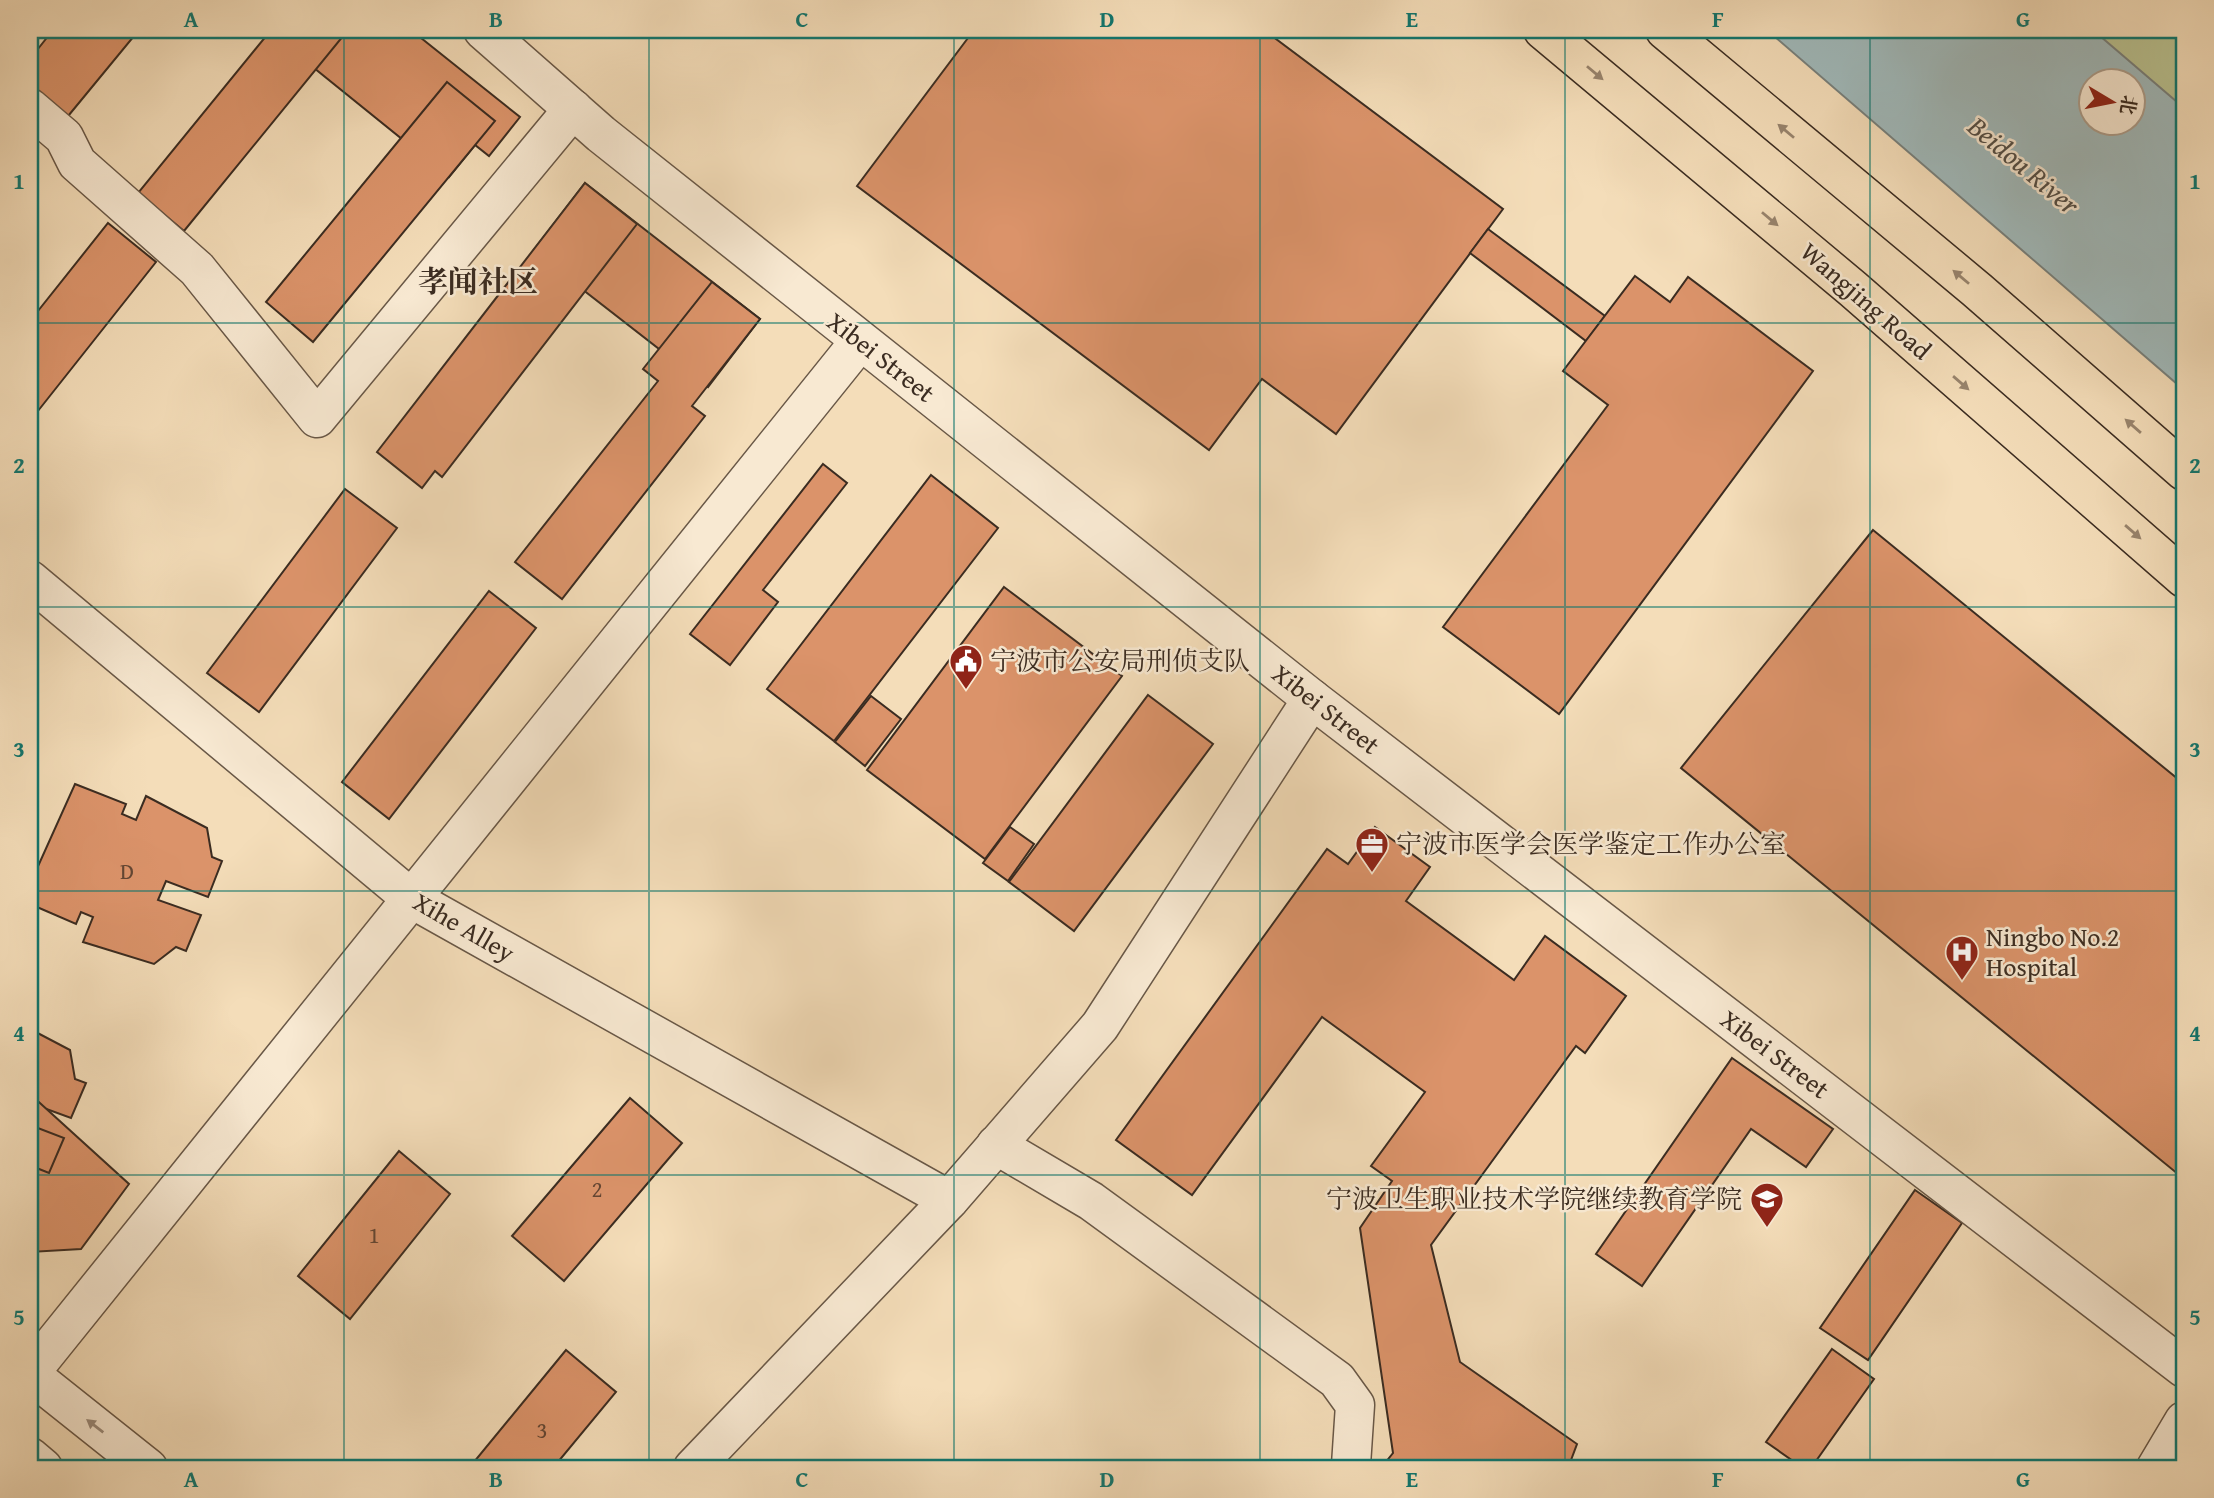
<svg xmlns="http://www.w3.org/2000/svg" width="2214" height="1498" viewBox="0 0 2214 1498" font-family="'Gentium Book Plus','Noto Serif SC',serif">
	<rect width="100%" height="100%" fill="#f4ddb9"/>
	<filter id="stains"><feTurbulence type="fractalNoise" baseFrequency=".00286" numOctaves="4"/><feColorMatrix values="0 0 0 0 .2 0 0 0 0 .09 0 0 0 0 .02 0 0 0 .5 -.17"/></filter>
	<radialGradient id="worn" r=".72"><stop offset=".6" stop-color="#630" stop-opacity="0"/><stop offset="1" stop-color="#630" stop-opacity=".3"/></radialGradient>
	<path fill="#b9c291" stroke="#7a7759" stroke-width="2" d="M2076,30H2184V124Z"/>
	<path fill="#a0b9ba" stroke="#78817d" stroke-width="2" fill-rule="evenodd" d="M1767,30H2093L2184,108V390ZM2092,80H2134V122H2092Z"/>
	<g fill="#db936a" stroke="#3b2c21" stroke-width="2">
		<path d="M53,30H139L64,121L30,95V59Z"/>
		<path d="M267,30H411L520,117L489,156L475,145L449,177Z"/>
		<path d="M271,30H348L184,231L138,193Z"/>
		<path d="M974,30H1264L1503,209L1336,434L1262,379L1209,450L857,186Z"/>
		<path d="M447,82L495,121L313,342L266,302Z"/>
		<path d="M585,183L760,319L708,387L533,251Z"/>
		<path d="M585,183L637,224L442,477L435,471L422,488L377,452Z"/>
		<path d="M108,223L156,262L30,421V321Z"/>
		<path d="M1488,229L1605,316L1586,341L1470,253Z"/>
		<path d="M1635,276L1670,302L1688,277L1813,371L1559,714L1443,627L1608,405L1563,371Z"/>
		<path d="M712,282L760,319L692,406L705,416L562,599L515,562L658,381L643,369Z"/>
		<path d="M823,464L847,483L763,590L778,602L730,665L690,634Z"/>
		<path d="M931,475L998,528L834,741L767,689Z"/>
		<path d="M345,489L397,528L259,712L207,673Z"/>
		<path d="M1873,530L2184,784V1179L1681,768Z"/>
		<path d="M1004,587L1122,676L985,859L867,770Z"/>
		<path d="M489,591L536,628L389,819L342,782Z"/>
		<path d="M1148,695L1213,744L1074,931L1009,882Z"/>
		<path d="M871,696L901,719L865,766L835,742Z"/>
		<path d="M75,784L126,804L122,814L136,820L146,796L207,828L212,857L222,861L208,897L166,881L158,900L201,915L186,951L176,947L154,964L83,942L93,917L81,912L76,924L30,904V884Z"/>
		<path d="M1010,827L1034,844L1008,881L983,863Z"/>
		<path d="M1375,827L1430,867L1406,901L1514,980L1545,936L1626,996L1585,1053L1576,1046L1431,1245L1460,1362L1577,1444L1568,1468H1381L1393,1453L1360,1228L1392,1181L1371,1166L1425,1092L1322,1017L1192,1195L1116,1140L1327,849L1348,864Z"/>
		<path d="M30,1029L70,1050L75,1079L86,1083L71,1118L30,1103Z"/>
		<path d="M1732,1058L1833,1129L1806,1167L1751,1129L1642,1286L1596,1254Z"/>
		<path d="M30,1094L129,1184L81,1249L30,1252Z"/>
		<path d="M630,1098L682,1143L564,1281L512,1236Z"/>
		<path d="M30,1125L64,1138L49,1173L39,1169L30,1176Z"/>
		<path d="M399,1151L450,1194L350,1319L298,1276Z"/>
		<path d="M1915,1190L1962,1223L1868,1360L1820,1328Z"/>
		<path d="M1832,1349L1874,1379L1811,1468H1803L1766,1442Z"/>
		<path d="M566,1350L616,1392L553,1468H469Z"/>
	</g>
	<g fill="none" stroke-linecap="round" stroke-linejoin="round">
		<defs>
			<g id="minor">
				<path d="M483,30L601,134L1312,699L2184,1368"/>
				<path d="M30,108L64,137L77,163L197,269L317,418L573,109"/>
				<path d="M30,580L412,899L949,1200"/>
				<path d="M996,1145L1091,1201L1337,1380L1355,1405L1351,1465"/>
				<path d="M30,1373L860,341"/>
				<path d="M30,1374L148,1468"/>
				<path d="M30,1457L43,1468"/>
				<path d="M693,1468L949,1200L1100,1026L1312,699"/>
				<path d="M2156,1468L2184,1421"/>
			</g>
			<g id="major">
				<path d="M1543,30L1853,289L2184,578"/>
				<path d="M1665,30L1977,290L2184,471"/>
			</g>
		</defs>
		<use href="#minor" stroke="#695847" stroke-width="41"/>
		<use href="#major" stroke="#3b2c21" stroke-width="41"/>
		<use href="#minor" stroke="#f8e9d2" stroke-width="38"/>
		<use href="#major" stroke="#f4ddb9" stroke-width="38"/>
	</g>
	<defs><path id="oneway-solid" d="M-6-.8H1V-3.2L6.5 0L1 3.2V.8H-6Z" transform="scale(1.75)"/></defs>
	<g fill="#98846d">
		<use href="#oneway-solid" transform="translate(1595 73) rotate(40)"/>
		<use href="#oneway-solid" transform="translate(1786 131) rotate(-140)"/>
		<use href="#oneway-solid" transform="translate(1770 219) rotate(40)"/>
		<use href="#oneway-solid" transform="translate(1961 277) rotate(-140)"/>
		<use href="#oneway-solid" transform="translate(1961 383) rotate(41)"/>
		<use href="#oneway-solid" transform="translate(2133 426) rotate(-139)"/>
		<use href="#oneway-solid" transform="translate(2133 532) rotate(41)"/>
	</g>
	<use fill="#9a8a7a" href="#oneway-solid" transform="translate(95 1426) rotate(-142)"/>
	<path fill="none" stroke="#0f766e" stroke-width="2" stroke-opacity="0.55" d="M344,30V1468M649,30V1468M954,30V1468M1260,30V1468M1565,30V1468M1870,30V1468M30,323H2184M30,607H2184M30,891H2184M30,1175H2184"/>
	<defs>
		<symbol id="civic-pin" viewBox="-11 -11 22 30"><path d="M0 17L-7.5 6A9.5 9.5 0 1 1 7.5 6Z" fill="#8f2418" stroke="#f8e9d2"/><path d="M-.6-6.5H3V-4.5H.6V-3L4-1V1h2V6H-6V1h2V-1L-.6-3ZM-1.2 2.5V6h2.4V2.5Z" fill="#fff"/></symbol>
		<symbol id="office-pin" viewBox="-11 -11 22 30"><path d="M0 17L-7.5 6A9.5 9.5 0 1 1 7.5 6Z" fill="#8f2418" stroke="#f8e9d2"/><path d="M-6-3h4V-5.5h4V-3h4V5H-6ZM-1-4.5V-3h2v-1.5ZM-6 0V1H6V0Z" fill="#fff"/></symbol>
		<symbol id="hospital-pin" viewBox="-11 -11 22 30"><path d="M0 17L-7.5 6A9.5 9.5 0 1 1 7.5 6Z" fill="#8f2418" stroke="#f8e9d2"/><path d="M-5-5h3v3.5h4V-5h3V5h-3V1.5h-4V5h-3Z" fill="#fff"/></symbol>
		<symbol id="university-pin" viewBox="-11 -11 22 30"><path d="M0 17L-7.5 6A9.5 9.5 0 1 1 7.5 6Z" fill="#8f2418" stroke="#f8e9d2"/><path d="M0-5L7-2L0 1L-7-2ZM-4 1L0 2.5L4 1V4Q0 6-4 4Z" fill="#fff"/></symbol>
	</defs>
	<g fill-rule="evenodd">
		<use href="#civic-pin" x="947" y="642" width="38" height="52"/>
		<use href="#office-pin" x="1353" y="825" width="38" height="52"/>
		<use href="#hospital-pin" x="1943" y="933" width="38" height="52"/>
		<use href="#university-pin" x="1748" y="1180" width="38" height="52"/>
	</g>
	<g text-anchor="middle" stroke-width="5" stroke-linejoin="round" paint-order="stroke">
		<g font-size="23" fill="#634633">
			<text x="127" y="879">D</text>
			<text x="597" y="1197">2</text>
			<text x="374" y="1243">1</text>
			<text x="542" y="1438">3</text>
		</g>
		<g font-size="26" fill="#3b2c21" stroke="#f8e9d2">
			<text transform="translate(1866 301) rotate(41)" y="9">Wangjing Road</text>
			<text transform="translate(881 357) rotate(38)" y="9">Xibei Street</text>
			<text transform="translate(1326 709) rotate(38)" y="9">Xibei Street</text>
			<text transform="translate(464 927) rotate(30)" y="9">Xihe Alley</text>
			<text transform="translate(1775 1054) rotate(37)" y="9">Xibei Street</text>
		</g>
		<g font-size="26" fill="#3b2c21" stroke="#f8e9d2" text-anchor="start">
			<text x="990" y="670">宁波市公安局刑侦支队</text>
			<text x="1396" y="853">宁波市医学会医学鉴定工作办公室</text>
			<text x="1986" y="946">Ningbo No.2<tspan x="1986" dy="30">Hospital</tspan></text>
			<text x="1742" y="1208" text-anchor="end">宁波卫生职业技术学院继续教育学院</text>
		</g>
		<g font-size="28" font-style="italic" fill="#544f47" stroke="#f8e9d2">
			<text transform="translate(2024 165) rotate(40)" y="10">Beidou River</text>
		</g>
		<g font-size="30" font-weight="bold" fill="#3b2c21" stroke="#f8e9d2">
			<text x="478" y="292">孝闻社区</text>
		</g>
	</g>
	<rect width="2214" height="1498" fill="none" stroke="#f4ddb9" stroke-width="77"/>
	<g transform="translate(2112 102) rotate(100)"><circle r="33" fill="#f8e9d2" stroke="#ac9d8b" stroke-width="2"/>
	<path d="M0-5L12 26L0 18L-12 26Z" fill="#8f2418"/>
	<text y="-10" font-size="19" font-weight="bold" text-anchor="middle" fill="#3b2c21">北</text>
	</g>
	<rect x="38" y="38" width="2138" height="1422" fill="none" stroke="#0f766e" stroke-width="2.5"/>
	<g font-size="23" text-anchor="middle" font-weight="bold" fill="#0f766e">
		<text x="191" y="27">A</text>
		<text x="496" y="27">B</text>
		<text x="802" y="27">C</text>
		<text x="1107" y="27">D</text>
		<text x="1412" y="27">E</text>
		<text x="1718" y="27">F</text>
		<text x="2023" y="27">G</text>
		<text x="19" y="189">1</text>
		<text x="2195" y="189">1</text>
		<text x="19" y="473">2</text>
		<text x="2195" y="473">2</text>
		<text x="19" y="757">3</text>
		<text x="2195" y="757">3</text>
		<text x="19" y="1041">4</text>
		<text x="2195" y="1041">4</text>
		<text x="19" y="1325">5</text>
		<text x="2195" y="1325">5</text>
		<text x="191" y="1487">A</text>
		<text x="496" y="1487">B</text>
		<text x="802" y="1487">C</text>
		<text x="1107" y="1487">D</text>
		<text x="1412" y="1487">E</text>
		<text x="1718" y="1487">F</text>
		<text x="2023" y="1487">G</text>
	</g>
	<rect width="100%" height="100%" filter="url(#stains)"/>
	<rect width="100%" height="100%" fill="url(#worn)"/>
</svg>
